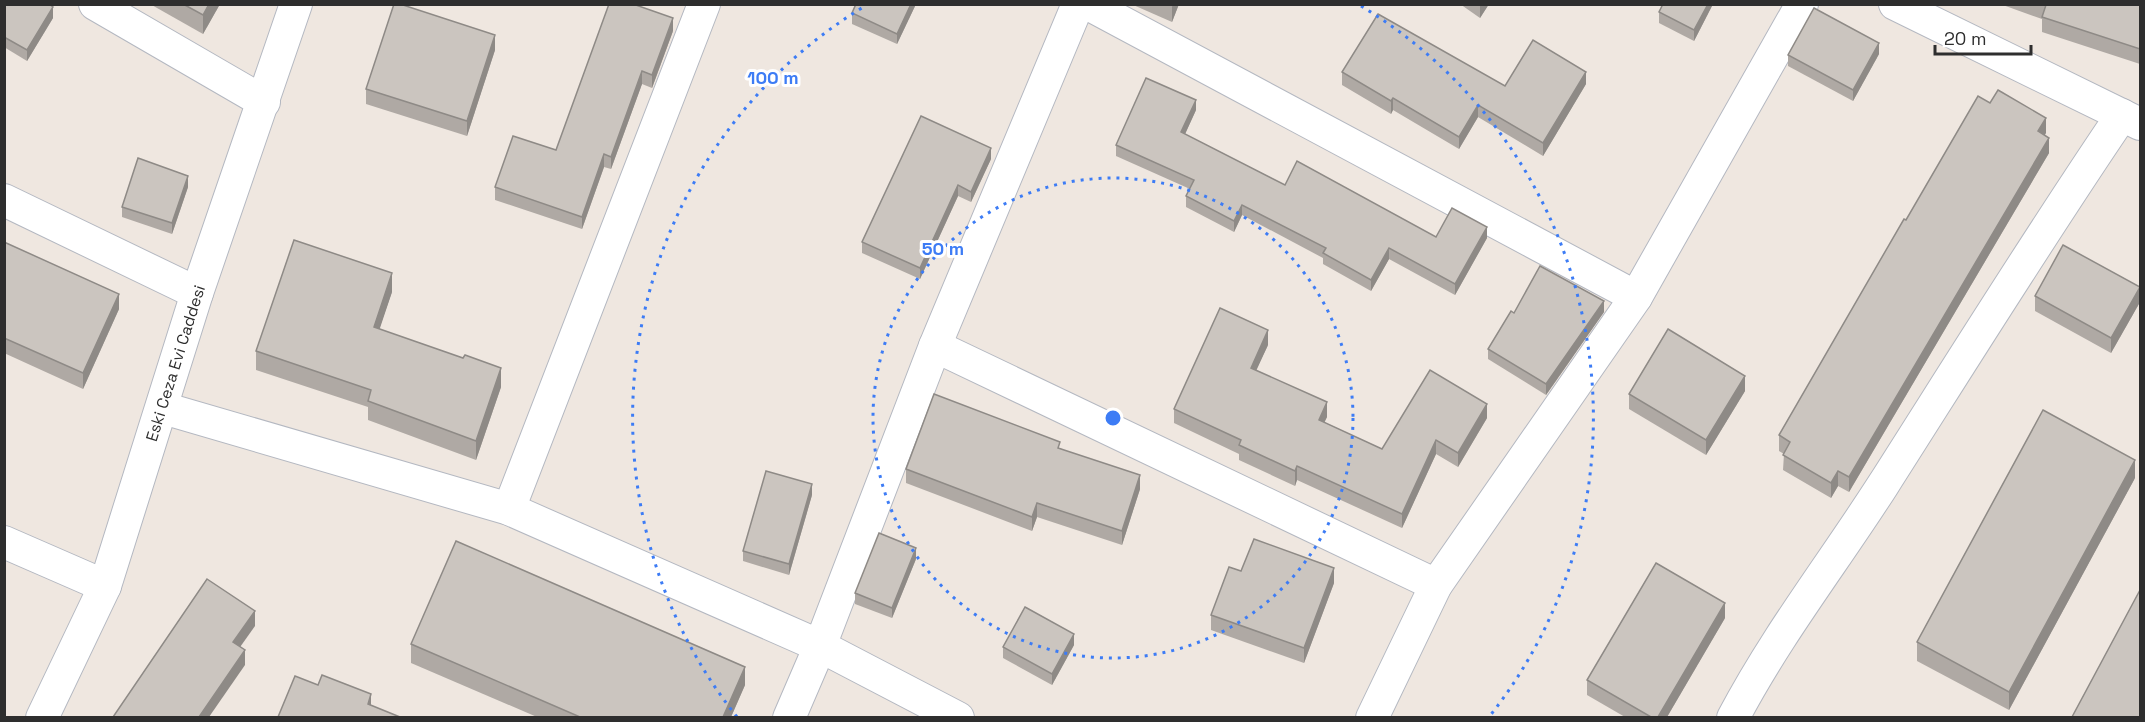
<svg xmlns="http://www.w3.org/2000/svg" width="2145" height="722" viewBox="0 0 2145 722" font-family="'Space Grotesk',sans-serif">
	<rect width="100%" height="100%" fill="#efe7e0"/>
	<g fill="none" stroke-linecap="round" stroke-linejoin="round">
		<defs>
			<g id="street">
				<path d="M95,4L264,102"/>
				<path d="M1088,4L1636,297"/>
				<path d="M1895,4L2140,124"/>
				<path d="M4,200L197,293"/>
				<path d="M935,346L1436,585"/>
				<path d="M163,408L509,509L820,646L958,718"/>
				<path d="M509,509L704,4"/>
				<path d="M4,542L105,586"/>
				<path id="s1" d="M42,718L105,586L197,293L296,4"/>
				<path d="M789,718L820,646L935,346L1078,4"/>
				<path d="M1372,718L1436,585L1636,297L1802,4"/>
				<path d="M1733,718C1776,636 1833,563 1883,485C1962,361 2039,237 2122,115"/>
			</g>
		</defs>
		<use href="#street" stroke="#b4b8c1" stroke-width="34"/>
		<use href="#street" stroke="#fff" stroke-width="32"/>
	</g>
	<g fill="#afa9a4">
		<path d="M4,4L53,18L27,61L4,47Z"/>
		<path d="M150,4H220L203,34Z"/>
		<path d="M916,4L897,44L852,24V13Z"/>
		<path d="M1131,4H1179L1172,22Z"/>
		<path d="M1460,4H1489L1480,18Z"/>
		<path d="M1663,4H1713L1694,41L1659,23V12Z"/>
		<path d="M2000,4H2140V64L2042,32V19Z"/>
		<path d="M673,31L652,88L642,84L611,169L604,167L582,229L495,200V187L556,150Z"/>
		<path d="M495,50L467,136L366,104V89Z"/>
		<path d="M1879,54L1853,101L1788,66V55Z"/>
		<path d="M1342,72L1505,86L1586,84L1543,156L1478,117L1459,149L1393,110L1391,114L1342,85Z"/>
		<path d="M1196,110L1185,134L1285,185L1436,237L1487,238L1455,295L1389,259L1371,291L1323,264V258L1242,215L1234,232L1186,207V196L1190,189L1116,156V145Z"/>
		<path d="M2046,133L2044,135L2049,153L1849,492L1838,486L1831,498L1783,470L1784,454L1779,451V435L1906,220Z"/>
		<path d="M991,159L971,202L958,196L920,279L862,253V242Z"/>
		<path d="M188,187L172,234L122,217V207Z"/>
		<path d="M4,242L119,309L83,389L4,353Z"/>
		<path d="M392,292L379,329L501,387L476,460L368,420V407L256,370V351Z"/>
		<path d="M2035,296L2140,302L2111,353L2035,311Z"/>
		<path d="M1604,312L1546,395L1488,359V349Z"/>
		<path d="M1268,345L1256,370L1327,417L1324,422L1382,449L1487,418L1458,467L1436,454L1402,528L1297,480L1295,486L1239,460V454L1174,423V409Z"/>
		<path d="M1745,391L1706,455L1629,409V394Z"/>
		<path d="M1060,448L1140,489L1122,545L1037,517L1032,531L906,483V469Z"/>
		<path d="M2135,478L2009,710L1917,661V642Z"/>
		<path d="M812,495L789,575L743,561V551Z"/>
		<path d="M916,559L892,618L855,604V593Z"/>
		<path d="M1241,571L1334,583L1304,663L1211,630V615Z"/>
		<path d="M1725,618L1667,717H1625L1587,695V680Z"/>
		<path d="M411,644L745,685L731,717H537L411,663Z"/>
		<path d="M1074,645L1052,685L1003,658V647Z"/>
	</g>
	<g fill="#8e8a86">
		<path d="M209,4H220L203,34V15Z"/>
		<path d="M911,4H916L897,44V34Z"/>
		<path d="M1173,4H1179L1172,22V7Z"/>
		<path d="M1480,4H1489L1480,18Z"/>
		<path d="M1708,4H1713L1694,41V30Z"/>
		<path d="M53,7V18L27,61V50Z"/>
		<path d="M673,18V31L652,88V75Z"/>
		<path d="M495,35V50L467,136V121Z"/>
		<path d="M1879,43V54L1853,101V90Z"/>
		<path d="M642,71V84L611,169V157Z"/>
		<path d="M1586,72V84L1543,156V143Z"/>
		<path d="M1393,98V110L1391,114V101Z"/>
		<path d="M1196,100V110L1181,143V132Z"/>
		<path d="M1478,105V117L1459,149V137Z"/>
		<path d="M2046,118V133L2038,147V131Z"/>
		<path d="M2049,138V153L1849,492V477Z"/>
		<path d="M991,148V159L971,202V192Z"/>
		<path d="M604,154V167L582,229V217Z"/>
		<path d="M188,176V187L172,234V223Z"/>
		<path d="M958,185V196L920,279V268Z"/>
		<path d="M1242,205V215L1234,232V221Z"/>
		<path d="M1487,227V238L1455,295V284Z"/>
		<path d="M1389,248V259L1371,291V280Z"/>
		<path d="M392,273V292L374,346V327Z"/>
		<path d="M2140,287V302L2111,353V338Z"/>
		<path d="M119,294V309L83,389V373Z"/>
		<path d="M1604,301V312L1546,395V384Z"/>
		<path d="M1268,330V345L1251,382V368Z"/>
		<path d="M501,368V387L476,460V441Z"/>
		<path d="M1745,376V391L1706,455V440Z"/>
		<path d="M1327,402V417L1319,434V420Z"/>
		<path d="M1487,404V418L1458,467V453Z"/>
		<path d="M1436,440V454L1402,528V514Z"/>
		<path d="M2135,460V478L2009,710V692Z"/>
		<path d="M1297,466V480L1295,486V471Z"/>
		<path d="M1838,471V486L1831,498V483Z"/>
		<path d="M1140,475V489L1122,545V531Z"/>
		<path d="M812,484V495L789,575V564Z"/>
		<path d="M1037,503V517L1032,531V517Z"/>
		<path d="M916,548V559L892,618V608Z"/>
		<path d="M1334,568V583L1304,663V648Z"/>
		<path d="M1725,603V618L1667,717H1658Z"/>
		<path d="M255,611V626L233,657V642Z"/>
		<path d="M1074,634V645L1052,685V674Z"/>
		<path d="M245,650V665L209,717H199Z"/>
		<path d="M745,667V685L731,717H723Z"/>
		<path d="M371,694V713L368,704Z"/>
	</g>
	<g fill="#cbc5bf" stroke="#8e8a86" stroke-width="1.5">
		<path d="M4,4H49L53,7L27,50L4,37Z"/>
		<path d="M183,4H209L203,15Z"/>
		<path d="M394,4H400L495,35L467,121L366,89Z"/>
		<path d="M609,4H633L673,18L652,75L642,71L611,157L604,154L582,217L495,187L513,136L556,150Z"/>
		<path d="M856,4H911L897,34L852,13Z"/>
		<path d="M1663,4H1708L1694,30L1659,12Z"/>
		<path d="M2044,4H2140V49L2042,17L2046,5Z"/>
		<path d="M1814,8L1879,43L1853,90L1788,55Z"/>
		<path d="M1378,14L1505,86L1533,40L1586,72L1543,143L1478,105L1459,137L1393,98L1391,101L1342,72Z"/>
		<path d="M1146,78L1196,100L1181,132L1285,185L1297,161L1436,237L1452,208L1487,227L1455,284L1389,248L1371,280L1323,253L1326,248L1242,205L1234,221L1186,196L1194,180L1116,145Z"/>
		<path d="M1998,90L2046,118L2038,131L2049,138L1849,477L1838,471L1831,483L1783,455L1790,442L1779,435L1904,219L1906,220L1978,96L1990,103Z"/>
		<path d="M921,116L991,148L971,192L958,185L920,268L862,242Z"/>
		<path d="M138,158L188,176L172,223L122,207Z"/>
		<path d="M294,240L392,273L374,327L463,358L465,355L501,368L476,441L368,401L371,390L256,351Z"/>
		<path d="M4,242L119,294L83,373L4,338Z"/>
		<path d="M2063,245L2140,287L2111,338L2035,296Z"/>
		<path d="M1540,266L1604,301L1546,384L1488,349L1511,311L1514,313Z"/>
		<path d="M1220,308L1268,330L1251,368L1327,402L1319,420L1382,449L1430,370L1487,404L1458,453L1436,440L1402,514L1297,466L1295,471L1239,445L1241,440L1174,409Z"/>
		<path d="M1668,329L1745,376L1706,440L1629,394Z"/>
		<path d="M934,394L1060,442L1058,448L1140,475L1122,531L1037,503L1032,517L906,469Z"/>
		<path d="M2043,410L2135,460L2009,692L1917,642Z"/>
		<path d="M766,471L812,484L789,564L743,551Z"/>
		<path d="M879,533L916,548L892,608L855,593Z"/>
		<path d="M1254,539L1334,568L1304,648L1211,615L1229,567L1241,571Z"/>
		<path d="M456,541L745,667L723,717H580L411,644Z"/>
		<path d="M1656,563L1725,603L1658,717H1651L1587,680Z"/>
		<path d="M207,579L255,611L233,642L245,650L199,717H113Z"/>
		<path d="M2140,590V717H2072Z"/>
		<path d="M1025,607L1074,634L1052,674L1003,647Z"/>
		<path d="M322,675L371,694L368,704L400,717H278L295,676L318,685Z"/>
	</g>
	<g fill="none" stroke="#3d7cf5" stroke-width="3" stroke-dasharray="3 6">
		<circle cx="1113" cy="418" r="240"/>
		<path d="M737 717A481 481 0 0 1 865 6M1361 6A481 481 0 0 1 1489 717"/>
	</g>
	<g text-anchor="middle" stroke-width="6" stroke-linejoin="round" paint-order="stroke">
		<g font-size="16" fill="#2e2e2e" stroke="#fff">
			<text dy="6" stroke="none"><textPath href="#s1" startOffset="380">Eski Ceza Evi Caddesi</textPath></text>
		</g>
	</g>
	<circle cx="1113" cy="418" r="9" fill="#3d7cf5" stroke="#fff" stroke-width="3"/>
	<g font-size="18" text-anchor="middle" font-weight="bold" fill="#3d7cf5" stroke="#fff" stroke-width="6" stroke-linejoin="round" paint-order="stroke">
		<text x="773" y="84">100 m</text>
		<text x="943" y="255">50 m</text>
	</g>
	<rect width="2145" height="722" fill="none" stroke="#2e2e2e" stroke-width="12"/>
	<path d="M1935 45v9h96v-9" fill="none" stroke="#2e2e2e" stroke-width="3"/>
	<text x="1944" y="45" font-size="18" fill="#2e2e2e" stroke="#ffffff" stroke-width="4.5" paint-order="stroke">20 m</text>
</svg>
